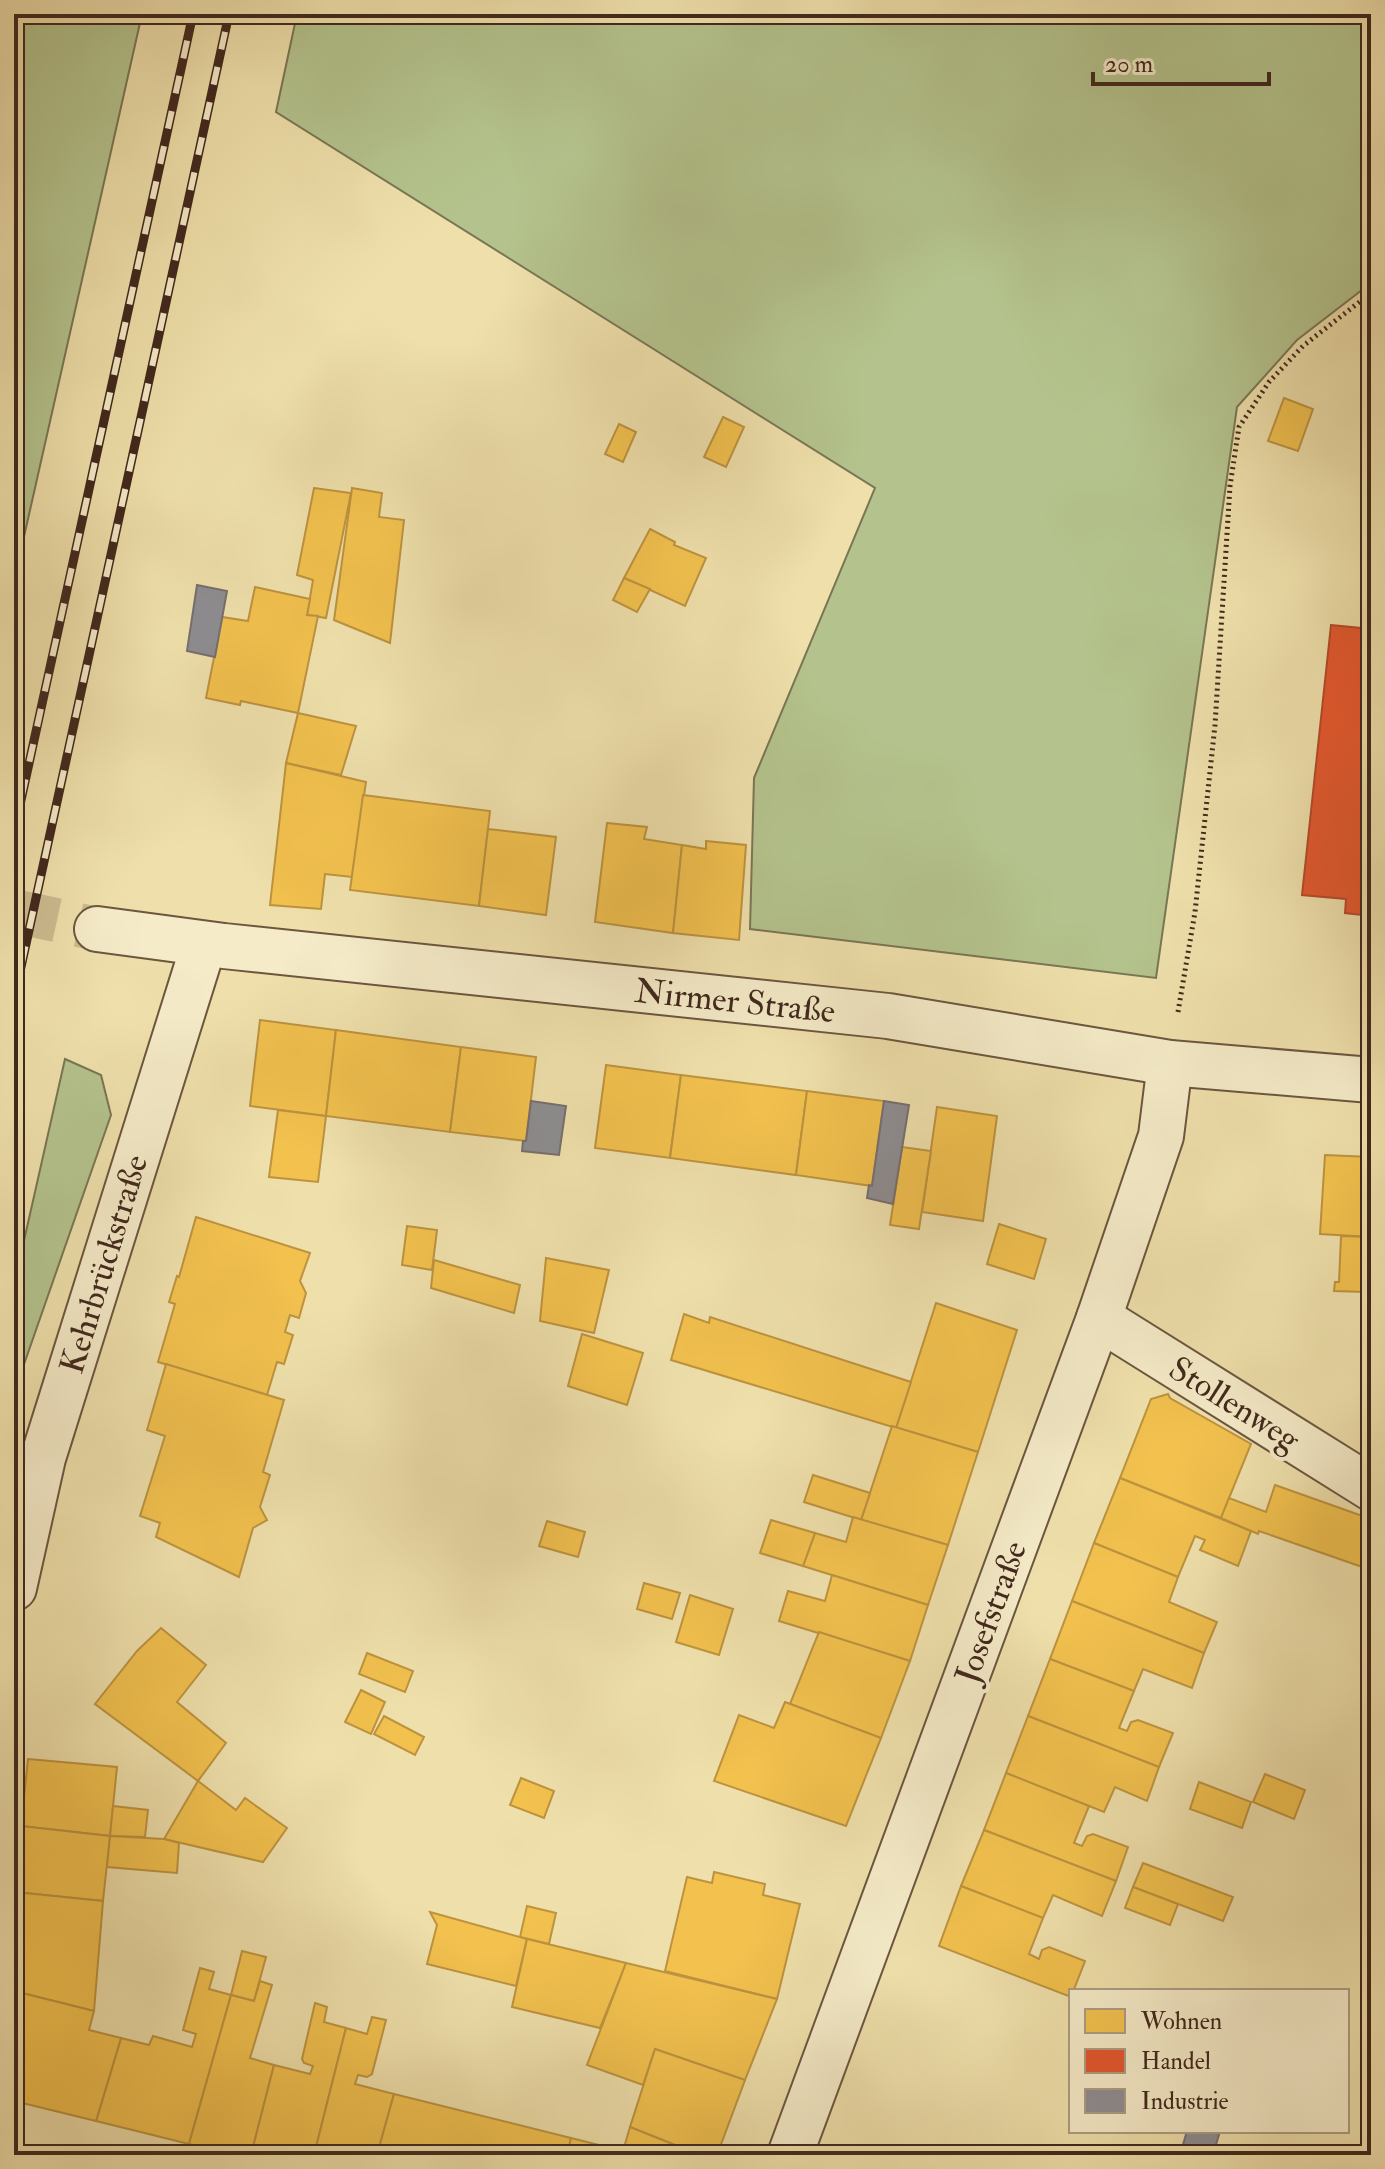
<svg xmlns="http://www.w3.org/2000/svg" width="1385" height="2169" viewBox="0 0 1385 2169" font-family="'IM FELL Double Pica',serif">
	<rect width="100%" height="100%" fill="#efe0ab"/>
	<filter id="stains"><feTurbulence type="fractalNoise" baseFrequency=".0025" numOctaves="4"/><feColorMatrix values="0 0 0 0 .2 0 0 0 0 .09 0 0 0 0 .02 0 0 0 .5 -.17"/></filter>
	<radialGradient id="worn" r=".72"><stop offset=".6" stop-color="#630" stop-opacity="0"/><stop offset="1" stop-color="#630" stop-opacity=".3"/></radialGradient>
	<g fill="#b4c38d" stroke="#7a7655" stroke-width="2">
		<path d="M14,14H142L14,581Z"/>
		<path d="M297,14H1371V283L1297,340L1237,407L1156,978L750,929L754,778L875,488L276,112Z"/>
		<path d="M65,1059L101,1075L111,1115L14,1393V1285Z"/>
	</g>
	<g fill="#f2c14e" stroke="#bd933f" stroke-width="2">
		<path d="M1284,398L1313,409L1298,451L1268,441Z"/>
		<path d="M723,417L744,427L726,467L704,457Z"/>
		<path d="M619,424L636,432L623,462L605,454Z"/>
		<path d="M314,488L351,493L326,618L307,615L313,580L297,575Z"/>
		<path d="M352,488L382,493L379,517L404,520L390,643L334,620Z"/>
		<path d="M650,529L675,542L674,545L706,558L685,606L624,578Z"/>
		<path d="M624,578L650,589L637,612L613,600Z"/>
		<path d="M255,587L310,599L307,615L318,616L298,713L241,701L240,705L206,698L222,617L248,621Z"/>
		<path d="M298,713L356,726L341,775L286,763Z"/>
		<path d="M286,763L366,782L352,877L325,874L321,909L270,905Z"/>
		<path d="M363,795L490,811L479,906L350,890Z"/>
		<path d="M607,823L647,827L644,839L682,845L673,933L595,922Z"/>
		<path d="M488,829L556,837L546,915L479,906Z"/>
		<path d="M706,841L746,845L739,940L673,933L682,845L706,849Z"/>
		<path d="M260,1020L336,1030L326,1116L250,1106Z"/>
		<path d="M336,1030L461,1047L450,1132L326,1116Z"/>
		<path d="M461,1047L536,1057L526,1141L450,1132Z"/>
		<path d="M606,1065L681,1075L670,1158L595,1148Z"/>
		<path d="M681,1075L807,1091L796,1175L670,1158Z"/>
		<path d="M807,1091L884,1101L872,1186L796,1175Z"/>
		<path d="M937,1107L997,1116L983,1221L922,1212Z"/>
		<path d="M278,1110L326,1116L318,1182L269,1177Z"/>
		<path d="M902,1147L931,1151L919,1229L890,1225Z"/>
		<path d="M1325,1155L1371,1157V1237L1320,1234Z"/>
		<path d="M196,1217L310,1253L300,1281L306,1293L299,1318L290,1315L285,1332L293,1335L284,1364L277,1362L267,1395L158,1362L175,1304L169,1302L177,1276L179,1277Z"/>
		<path d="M999,1224L1046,1239L1034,1279L987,1264Z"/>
		<path d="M407,1226L437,1230L432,1270L402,1265Z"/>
		<path d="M1341,1236L1369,1237L1366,1292L1334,1291L1335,1282H1339Z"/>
		<path d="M546,1258L609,1270L594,1333L540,1321Z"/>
		<path d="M434,1260L520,1285L514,1313L431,1288Z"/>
		<path d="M936,1303L1017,1330L978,1452L896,1428Z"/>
		<path d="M684,1314L709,1323L710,1317L911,1382L896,1428L671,1360Z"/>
		<path d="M582,1334L643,1353L627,1405L568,1386Z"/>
		<path d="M166,1364L284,1400L263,1472L270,1475L260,1507L267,1520L253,1528L239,1577L156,1537L160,1523L140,1516L165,1436L147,1430Z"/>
		<path d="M1168,1394L1170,1398L1251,1444L1221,1518L1120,1478L1151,1399Z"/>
		<path d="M892,1426L978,1452L948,1545L861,1520Z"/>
		<path d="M813,1475L870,1493L861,1520L804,1502Z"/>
		<path d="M1120,1478L1251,1531L1238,1566L1200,1550L1205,1540L1195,1536L1178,1577L1094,1543Z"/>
		<path d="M1275,1485L1371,1519V1570L1259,1531L1258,1534L1221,1518L1229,1498L1266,1512Z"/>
		<path d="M853,1517L948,1545L928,1605L803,1566L815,1533L846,1542Z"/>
		<path d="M771,1520L815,1533L803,1566L760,1553Z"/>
		<path d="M547,1521L585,1532L578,1557L539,1546Z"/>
		<path d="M1094,1543L1178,1577L1169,1602L1217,1622L1204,1653L1072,1601Z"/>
		<path d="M832,1575L928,1605L910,1661L779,1621L788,1591L825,1601Z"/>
		<path d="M644,1583L680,1593L672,1619L637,1609Z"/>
		<path d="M690,1595L733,1609L719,1655L676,1642Z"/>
		<path d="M1072,1601L1204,1653L1192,1688L1143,1669L1134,1691L1050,1659Z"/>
		<path d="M161,1628L206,1665L177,1702L226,1743L198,1781L95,1704L137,1651Z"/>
		<path d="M819,1632L910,1661L881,1738L790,1704Z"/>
		<path d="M367,1653L413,1671L405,1692L359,1674Z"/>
		<path d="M1050,1659L1134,1691L1119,1728L1127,1731L1131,1722L1138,1720L1173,1733L1159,1767L1028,1716Z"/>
		<path d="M361,1690L385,1702L371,1734L345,1722Z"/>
		<path d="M785,1702L881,1738L846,1826L714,1781L739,1715L774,1728Z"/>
		<path d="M384,1716L424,1737L415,1755L374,1734Z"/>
		<path d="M1028,1716L1159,1767L1147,1801L1115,1787L1104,1812L1006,1773Z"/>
		<path d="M28,1759L117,1767L110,1836L21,1826Z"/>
		<path d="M1006,1773L1089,1806L1074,1843L1082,1846L1087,1836L1093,1834L1128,1847L1116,1881L984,1830Z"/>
		<path d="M1265,1774L1305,1790L1294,1819L1253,1802Z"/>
		<path d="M521,1778L554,1791L544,1818L510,1805Z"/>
		<path d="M198,1781L236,1810L245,1798L287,1828L263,1862L164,1839Z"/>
		<path d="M1199,1782L1251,1802L1242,1828L1190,1809Z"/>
		<path d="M113,1806L148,1810L145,1837L110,1836Z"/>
		<path d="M21,1826L110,1836L103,1901L15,1892Z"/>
		<path d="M984,1830L1116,1881L1102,1916L1053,1895L1043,1918L961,1886Z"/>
		<path d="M110,1836L164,1839L179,1843L177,1873L107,1867Z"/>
		<path d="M1143,1863L1233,1897L1223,1921L1133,1887Z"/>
		<path d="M714,1872L765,1884L763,1895L800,1904L777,1999L665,1971L687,1877L712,1883Z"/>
		<path d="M961,1886L1043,1918L1029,1954L1039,1959L1042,1950L1049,1947L1085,1961L1071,1997L939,1946Z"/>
		<path d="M1133,1887L1178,1904L1170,1925L1125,1908Z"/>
		<path d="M15,1892L103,1901L94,2011L14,1991Z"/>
		<path d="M527,1906L556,1913L549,1944L520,1937Z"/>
		<path d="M430,1912L527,1939L516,1986L427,1964L437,1925Z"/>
		<path d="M527,1939L626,1963L600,2028L512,2007Z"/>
		<path d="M242,1951L266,1957L254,2001L231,1995Z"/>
		<path d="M626,1963L777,1999L745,2080L655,2049L643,2085L587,2065Z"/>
		<path d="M200,1968L214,1972L209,1989L231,1995L189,2144L96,2121L121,2038L149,2045L153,2036L192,2047L196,2034L183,2030Z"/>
		<path d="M260,1981L272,1985L250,2058L274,2065L251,2155H234L189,2144L231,1995L254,2001Z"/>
		<path d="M14,1991L94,2011L89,2030L121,2038L96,2121L14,2101Z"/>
		<path d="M315,2003L327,2007L324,2022L346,2028L314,2155H251L274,2065L310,2074L313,2066L304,2063L302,2059Z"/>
		<path d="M372,2017L386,2020L372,2074L367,2077L358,2075L355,2084L394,2094L377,2155H314L346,2028L367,2034Z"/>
		<path d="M655,2049L745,2080L717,2155H700L630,2127Z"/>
		<path d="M394,2094L571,2138L567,2155H377Z"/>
		<path d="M630,2127L700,2155H567L571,2138L623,2151Z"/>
	</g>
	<path fill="#e4572e" stroke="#b34929" stroke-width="2" d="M1331,625L1371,629V916L1345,913L1346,899L1302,895Z"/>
	<g fill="#8d8d92" stroke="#766f6f" stroke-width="2">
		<path d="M197,585L227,591L215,657L187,651Z"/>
		<path d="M531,1101L566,1106L559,1155L522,1151L523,1141H526Z"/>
		<path d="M884,1101L909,1105L893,1204L867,1198L869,1185L872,1186Z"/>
		<path d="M1187,2131H1220L1213,2155H1180Z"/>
	</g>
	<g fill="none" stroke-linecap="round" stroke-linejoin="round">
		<path stroke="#ccbb8f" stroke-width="44" stroke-dasharray="44 22" stroke-linecap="butt" d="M14,911L97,929"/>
		<defs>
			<g id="minor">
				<path d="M97,929L224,946L888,1016L1170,1063L1371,1080"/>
				<path d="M1099,1318L1371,1488"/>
				<path d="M14,1588L43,1458L204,944"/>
				<path d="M790,2155L1099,1318L1161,1136L1170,1063"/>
			</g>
		</defs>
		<use href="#minor" stroke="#6c5640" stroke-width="48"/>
		<path stroke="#41281d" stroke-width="5" stroke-dasharray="2 4" stroke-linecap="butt" d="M1178,1012L1195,912L1215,725L1230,486L1239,427L1269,382L1303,346L1371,293"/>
		<use href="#minor" stroke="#f5ebc8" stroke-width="44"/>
		<defs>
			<g id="rail">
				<path d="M14,832L193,14"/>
				<path d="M14,999L229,14"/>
			</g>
		</defs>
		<use href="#rail" stroke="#41281d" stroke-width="9"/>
		<use href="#rail" stroke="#f5ebc8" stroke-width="6" stroke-dasharray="18" stroke-linecap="butt"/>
	</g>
	<g text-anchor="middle" stroke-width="8" stroke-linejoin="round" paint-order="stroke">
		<g font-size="34" fill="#41281d" stroke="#f5ebc8">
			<text transform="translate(735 1000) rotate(6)" y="12">Nirmer Straße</text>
			<text transform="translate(103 1264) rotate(-73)" y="12">Kehrbrückstraße</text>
			<text transform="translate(1235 1403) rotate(32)" y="12">Stollenweg</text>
			<text transform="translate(990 1612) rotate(-70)" y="12">Josefstraße</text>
		</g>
	</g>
	<rect width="1385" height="2169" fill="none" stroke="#efe0ab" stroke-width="48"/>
	<rect x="16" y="16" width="1353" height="2137" fill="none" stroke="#41281d" stroke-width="4"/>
	<rect x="24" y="24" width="1337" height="2121" fill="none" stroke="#41281d" stroke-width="2"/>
	<rect x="1069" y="1989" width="280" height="144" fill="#f5ebc8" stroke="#ad9d84" stroke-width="2"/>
	<rect x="1085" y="2009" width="40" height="24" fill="#f2c14e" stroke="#ad9d84" stroke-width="2"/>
	<text x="1141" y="2029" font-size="24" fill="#41281d">Wohnen</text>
	<rect x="1085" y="2049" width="40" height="24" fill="#e4572e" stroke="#ad9d84" stroke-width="2"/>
	<text x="1141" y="2069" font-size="24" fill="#41281d">Handel</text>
	<rect x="1085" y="2089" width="40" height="24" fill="#8d8d92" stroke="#ad9d84" stroke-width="2"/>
	<text x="1141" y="2109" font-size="24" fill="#41281d">Industrie</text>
	<path d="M1093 72v12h176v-12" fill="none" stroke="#41281d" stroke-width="4"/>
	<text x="1105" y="72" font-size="24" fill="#41281d" stroke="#f5ebc8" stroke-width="6" paint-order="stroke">20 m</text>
	<rect width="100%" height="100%" filter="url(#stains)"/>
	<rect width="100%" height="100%" fill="url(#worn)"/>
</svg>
